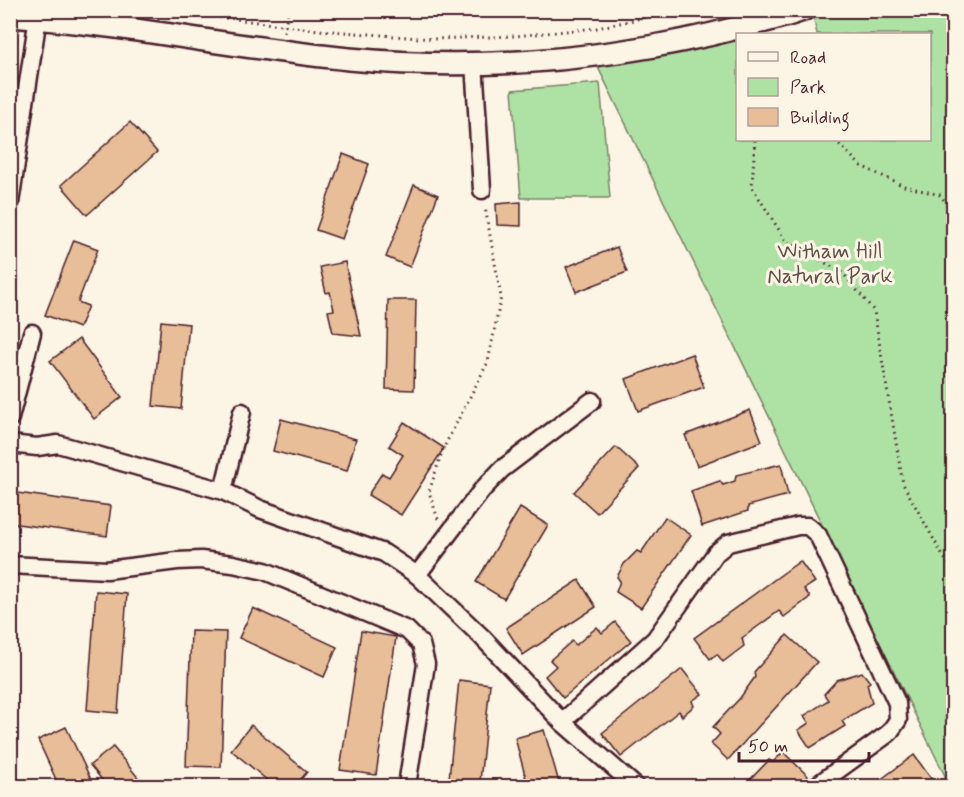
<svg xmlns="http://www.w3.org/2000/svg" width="964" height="797" viewBox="0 0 964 797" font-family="Mynerve,sans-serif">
	<rect width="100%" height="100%" fill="#fcf5e5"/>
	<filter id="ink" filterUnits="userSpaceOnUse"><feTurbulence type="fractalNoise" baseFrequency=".0167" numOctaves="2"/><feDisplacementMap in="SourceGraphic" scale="12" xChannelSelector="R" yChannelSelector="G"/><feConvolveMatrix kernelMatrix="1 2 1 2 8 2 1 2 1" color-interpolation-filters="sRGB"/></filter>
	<g filter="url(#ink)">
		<g fill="#aee2a4" stroke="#7c8068" stroke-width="1.5">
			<path d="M812,11H953V786H950L592,55L738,34V140H930V34H817Z"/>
			<path d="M600,83L610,198H521L512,90Z"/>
		</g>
		<g fill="#e7be97" stroke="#4a1f2b" stroke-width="1.5">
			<path d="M130,122L157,152L87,215L61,185Z"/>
			<path d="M343,154L369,164L342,239L316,230Z"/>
			<path d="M414,185L438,195L410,267L386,257Z"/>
			<path d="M521,202V226L497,225L496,204Z"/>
			<path d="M74,240L98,249L78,302L88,306L79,328L45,315Z"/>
			<path d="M617,247L627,272L576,292L566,267Z"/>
			<path d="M345,262L361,336L333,333L328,311L334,310L330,292L326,293L320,267Z"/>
			<path d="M388,300H416L414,390L386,389Z"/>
			<path d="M161,321L189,324L181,409L153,406Z"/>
			<path d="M79,339L122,397L94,419L50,361Z"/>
			<path d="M692,354L704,387L638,411L626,379Z"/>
			<path d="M750,410L762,441L697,466L685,435Z"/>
			<path d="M281,419L356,439L347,471L273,451Z"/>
			<path d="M404,422L444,448L401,515L368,495L382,473L389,477L403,455L389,446Z"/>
			<path d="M616,447L639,468L597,513L574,492Z"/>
			<path d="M781,464L788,495L748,506V511L702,526L691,491L720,481L723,485L735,481L736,475Z"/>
			<path d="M10,492L111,506L107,536L10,523Z"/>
			<path d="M520,508L548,525L504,599L476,582Z"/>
			<path d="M665,517L691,535L641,608L616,592L620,581L617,577L624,564L637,551L641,553Z"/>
			<path d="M800,561L815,582L804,589L810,597L784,617L779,611L742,638L744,646L723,662L717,654L710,659L694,638Z"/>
			<path d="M579,580L596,607L523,655L506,628Z"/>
			<path d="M96,591L127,594L118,713L87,710Z"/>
			<path d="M253,608L337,647L324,677L239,638Z"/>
			<path d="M615,622L631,641L563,698L545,676L556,666L550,660L572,641L576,645L597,627L602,633Z"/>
			<path d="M191,631L226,632L221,767L186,766Z"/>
			<path d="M361,631L396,637L376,775L340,770Z"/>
			<path d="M787,635L817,662L728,760L711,744L720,734L713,727L740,698L755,677L754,672Z"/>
			<path d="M682,669L702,694L692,701L694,706L682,716L679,711L621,757L602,733Z"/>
			<path d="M862,672L870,682L867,684L872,703L842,721L845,726L810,748L798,730L809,723L804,716L828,700L824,694L837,680Z"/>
			<path d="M459,680L490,684L480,782L449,779Z"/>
			<path d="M251,725L307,772L295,786H274L231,750Z"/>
			<path d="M66,727L94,786H59L38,740Z"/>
			<path d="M544,730L560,786H528L515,738Z"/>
			<path d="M113,747L145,786H107L90,765Z"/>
			<path d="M783,752L808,776L798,786H744L769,760L773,762Z"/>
			<path d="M914,755L933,781L925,786H872Z"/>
		</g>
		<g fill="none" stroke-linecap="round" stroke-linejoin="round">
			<defs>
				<g id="minor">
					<path d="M474,62L482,190"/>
					<path d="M10,203L39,10"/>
					<path d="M10,418L32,333"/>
					<path d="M10,444L37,447L58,444L223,491L260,509L384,553L417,575L482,637L562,722L635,786"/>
					<path d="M223,491L242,412"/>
					<path d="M10,565L107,570L177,561L201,560L233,564L265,571L407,630L421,644L426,664L408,779L410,786"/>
					<path d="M417,575L482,490L502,469L592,401"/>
					<path d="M562,722L655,639L716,553L728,543L798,526H808L818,535L897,703L898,720L889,733L816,786"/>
				</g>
				<path id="major" d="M10,16C124,24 236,48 349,59C480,71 614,60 741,27C762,22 783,17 803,10"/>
			</defs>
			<use href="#minor" stroke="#4a1f2b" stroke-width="21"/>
			<use href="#major" stroke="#4a1f2b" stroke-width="26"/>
			<g stroke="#4a1f2b" stroke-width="3" stroke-dasharray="1.5 4.5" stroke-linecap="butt">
				<path d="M166,10L318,30L432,39L515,36L597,28L678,10"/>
				<path d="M284,32L288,10"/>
				<path d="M755,140L752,187L786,241L842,272L874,311L903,484L944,558L954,568"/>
				<path d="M835,140L861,166L904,186L940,195L954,213"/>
				<path d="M438,519L429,492L443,449L488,362L501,297L485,207"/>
			</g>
			<use href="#minor" stroke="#fcf5e5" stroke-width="16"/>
			<use href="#major" stroke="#fcf5e5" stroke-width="21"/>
		</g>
	</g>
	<g text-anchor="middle" stroke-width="6" stroke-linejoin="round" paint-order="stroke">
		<g font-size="22" fill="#635049" stroke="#fcf5e5">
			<text x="830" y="258">Witham Hill<tspan x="830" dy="25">Natural Park</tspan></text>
		</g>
	</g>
	<rect width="964" height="797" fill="none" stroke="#fcf5e5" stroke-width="36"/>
	<rect x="18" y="18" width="928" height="761" fill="none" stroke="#4a1f2b" stroke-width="2" filter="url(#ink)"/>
	<rect x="736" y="33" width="195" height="108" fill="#fcf5e5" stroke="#b59f9b" stroke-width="1.5"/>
	<rect x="748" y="52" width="30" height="9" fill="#fcf5e5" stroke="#b59f9b" stroke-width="1.5"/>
	<text x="790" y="63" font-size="18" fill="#4a1f2b">Road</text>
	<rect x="748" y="78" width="30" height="18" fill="#aee2a4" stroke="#b59f9b" stroke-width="1.5"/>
	<text x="790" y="93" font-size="18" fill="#4a1f2b">Park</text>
	<rect x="748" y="108" width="30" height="18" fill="#e7be97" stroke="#b59f9b" stroke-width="1.5"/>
	<text x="790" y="123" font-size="18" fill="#4a1f2b">Building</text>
	<path d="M739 752v9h130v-9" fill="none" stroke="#4a1f2b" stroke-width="3"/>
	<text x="748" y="752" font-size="18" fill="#4a1f2b" stroke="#fcf5e5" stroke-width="4.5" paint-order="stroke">50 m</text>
</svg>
